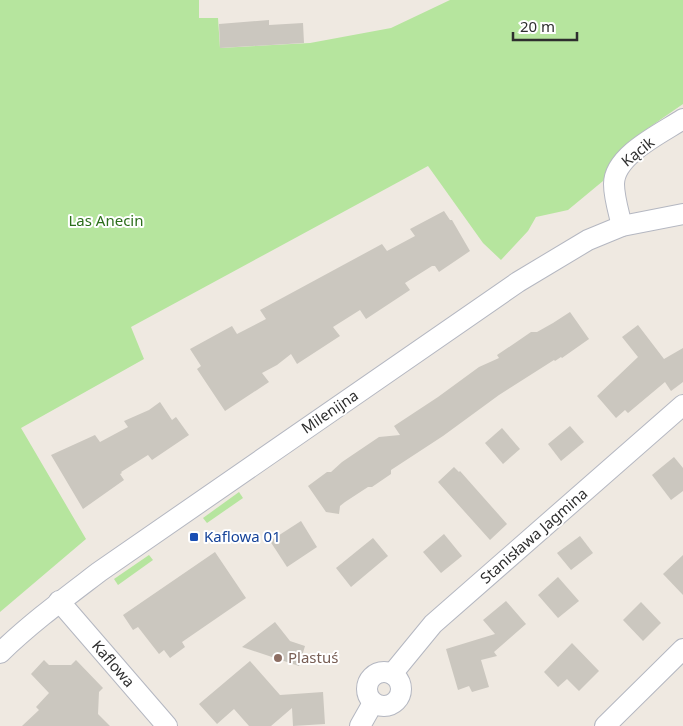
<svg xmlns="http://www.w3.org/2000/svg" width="683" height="726" viewBox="0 0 683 726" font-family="'Noto Sans',sans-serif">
	<rect width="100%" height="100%" fill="#efe9e1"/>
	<g fill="#b6e59e">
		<path d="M0,0H199V18H218L220,48L310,43L391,28L450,0H683V104L631,140L612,161L603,181L568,210L536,217L528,231L501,260L483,243L428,166L131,327L144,359L21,428L86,539L0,612Z"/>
		<path d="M239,492L243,498L207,523L203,518Z"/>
		<path d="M149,555L153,560L118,585L114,579Z"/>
	</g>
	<g fill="#cbc7bf">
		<path d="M269,20V25L303,23L304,43L220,48L219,24Z"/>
		<path d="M444,211L450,220H452L470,251L439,272L435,266H432L405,283L410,290L366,319L360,310L333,327L340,336L297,364L291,354L277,365L262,373L269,382L225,411L197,369L201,366L190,349L232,326L237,334L266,319L260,310L382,244L387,251L415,236L410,229Z"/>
		<path d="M570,312L589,339L562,358L561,357L555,361L554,360L499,395L443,436L391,470V474L372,487H368L345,502L340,506L339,514L326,512L308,486L327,472H331L342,462L379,437L400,435L394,426L438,397L479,367L499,358L497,355L515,343L531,332H537L553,323Z"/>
		<path d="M638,325L664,359L683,348V382L671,391L665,382L628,413L625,410L616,418L597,396L638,357L622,337Z"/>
		<path d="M160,402L172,420L176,417L189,435L152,460L148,455L121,472L122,473L120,474L124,480L83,509L51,455L95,435L100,442L128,427L124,421L149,410Z"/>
		<path d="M570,426L584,442L561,461L548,444Z"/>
		<path d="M502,428L520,449L503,464L485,443Z"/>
		<path d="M674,457L683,468V491L671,500L652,475Z"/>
		<path d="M454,467L459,472L460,471L507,524L490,540L438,482Z"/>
		<path d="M301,521L317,547L287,567L270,541Z"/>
		<path d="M444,534L462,556L441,573L423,552Z"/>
		<path d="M580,536L593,553L571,570L557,553Z"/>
		<path d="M373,538L388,556L351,587L336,568Z"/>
		<path d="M215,552L246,598L182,642L185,647L170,658L164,650L159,654L138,627L133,630L123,615Z"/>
		<path d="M683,555V595L663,574Z"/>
		<path d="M558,577L579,601L558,618L538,595Z"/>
		<path d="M506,601L526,624L494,652L497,656L481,660L489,687L472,692L469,686L458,690L446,649L495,634L483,620Z"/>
		<path d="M641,602L661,623L643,641L623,620Z"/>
		<path d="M275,622L290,641L305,646L299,666L242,647Z"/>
		<path d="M572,643L599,671L579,691L567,679L558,687L544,672Z"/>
		<path d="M44,660L49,665H71L76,660L103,688L99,692L98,714L110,726H22L39,710L36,707L49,693L31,674Z"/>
		<path d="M250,661L280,695L323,692L325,724L293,726L292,708L271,726H249L234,709L217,724L199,704Z"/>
	</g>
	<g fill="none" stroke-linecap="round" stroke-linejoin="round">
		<defs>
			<g id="street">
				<path d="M622,226C619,213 614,198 614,184C614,155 662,133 683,119"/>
				<path d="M59,601L167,726"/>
				<path d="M0,653C31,623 65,598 99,572L518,282L588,240L622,226L683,214"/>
				<circle cx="384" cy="689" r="17"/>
				<path d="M392,674L433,624L683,405"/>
				<path d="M360,726L373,703"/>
				<path d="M605,726L683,649"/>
			</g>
		</defs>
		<use href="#street" stroke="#b4b7c1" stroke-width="22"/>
		<use href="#street" stroke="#fff" stroke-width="20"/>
	</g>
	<rect fill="#1a4fb4" stroke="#fff" stroke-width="2" x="189" y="532" width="10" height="10" rx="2.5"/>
	<circle fill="#8d6e63" stroke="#fff" stroke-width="2" cx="278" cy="658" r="5"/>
	<g text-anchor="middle" stroke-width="4" stroke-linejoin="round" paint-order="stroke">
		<g font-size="15" fill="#2e2e2e" stroke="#fff">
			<text transform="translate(638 152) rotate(-39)" y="5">Kącik</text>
			<text transform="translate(330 412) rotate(-34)" y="5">Milenijna</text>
			<text transform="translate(534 536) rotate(-41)" y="5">Stanisława Jagmina</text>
			<text transform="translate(113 664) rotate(49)" y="5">Kaflowa</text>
		</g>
		<g font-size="15" fill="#2c6e1b" stroke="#fff">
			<text x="106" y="226">Las Anecin</text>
		</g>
		<g font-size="15" fill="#164399" stroke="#fff" text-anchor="start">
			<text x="204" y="542">Kaflowa 01</text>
		</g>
		<g font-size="15" fill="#785e54" stroke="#fff" text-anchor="start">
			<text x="288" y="663">Plastuś</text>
		</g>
	</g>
	<path d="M513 32v8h64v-8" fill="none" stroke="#2e2e2e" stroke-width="2.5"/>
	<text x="520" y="32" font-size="15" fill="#2e2e2e" stroke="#ffffff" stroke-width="4" paint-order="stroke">20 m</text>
</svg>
